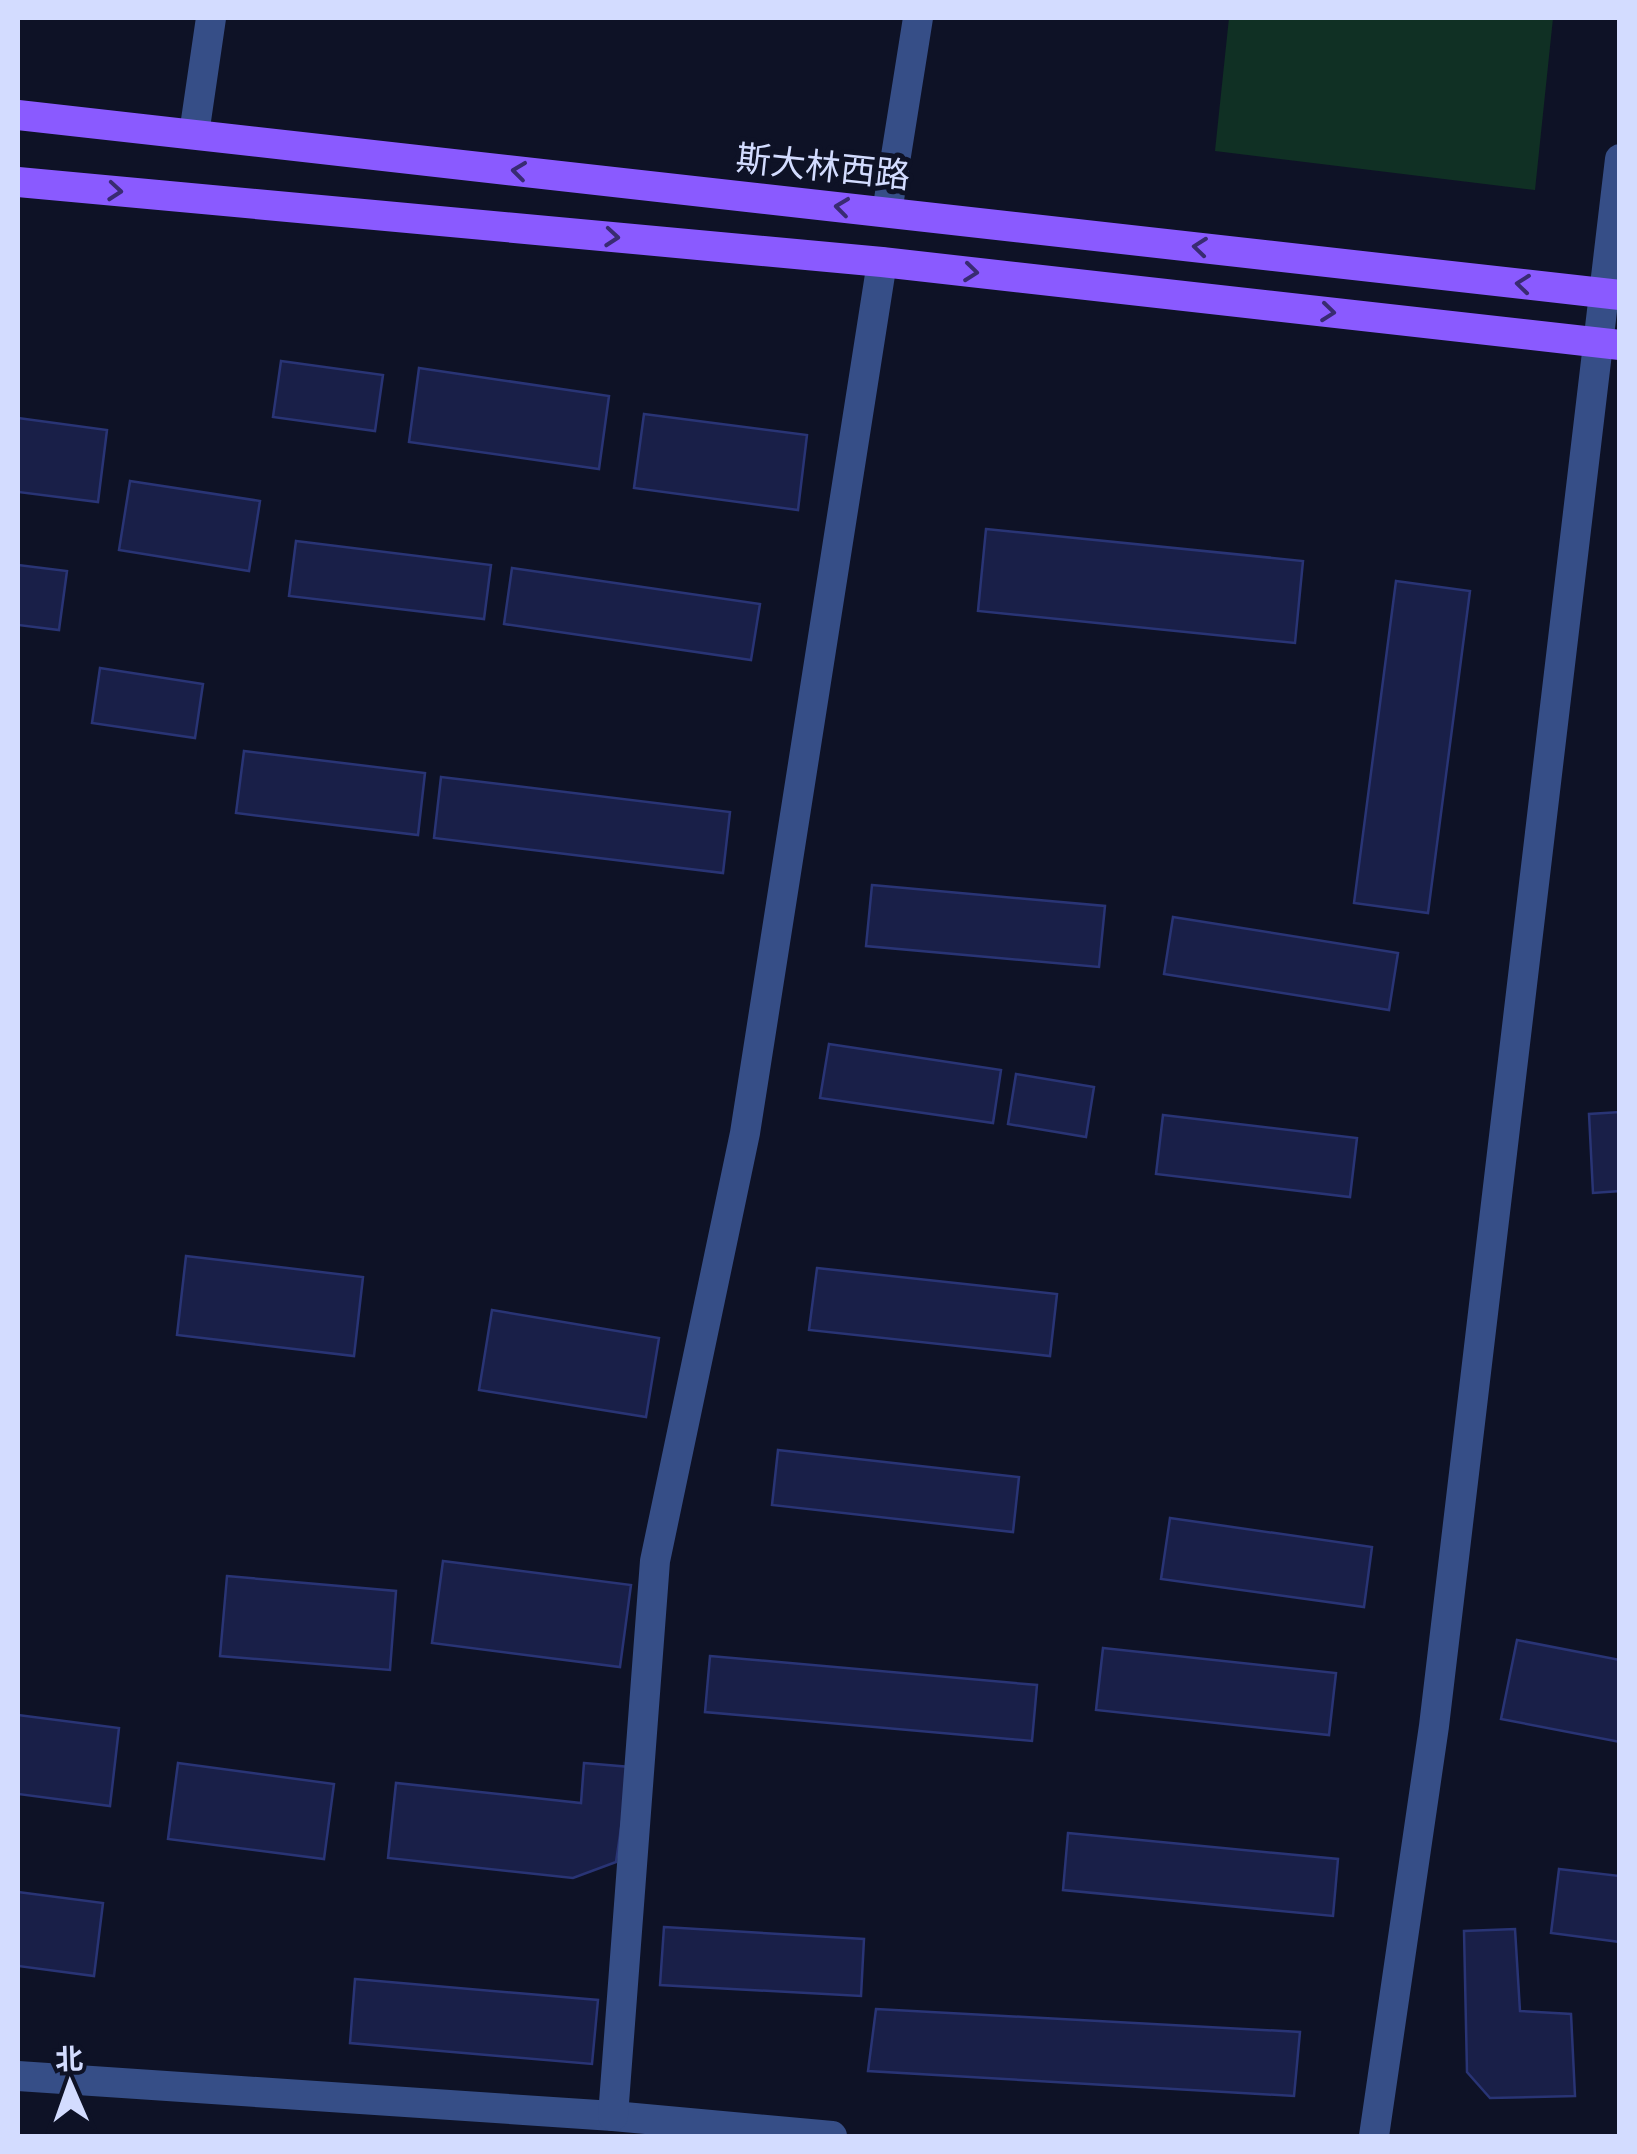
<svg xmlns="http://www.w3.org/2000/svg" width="1637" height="2154" viewBox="0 0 1637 2154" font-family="Barlow,'Noto Sans SC',sans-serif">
	<rect width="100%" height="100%" fill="#0e1226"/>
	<path fill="#103024" d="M1229,18H1553L1535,190L1215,151Z"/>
	<g fill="#191f48" stroke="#293475" stroke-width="2.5">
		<path d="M281,361L383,375L375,431L273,417Z"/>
		<path d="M419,368L609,396L599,469L409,442Z"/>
		<path d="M644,414L807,435L798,510L634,488Z"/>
		<path d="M18,418L107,430L98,502L18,492Z"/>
		<path d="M130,481L260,501L249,571L119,550Z"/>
		<path d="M986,529L1303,561L1295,643L978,611Z"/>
		<path d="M296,541L491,565L484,619L289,596Z"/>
		<path d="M18,565L67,571L59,630L18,625Z"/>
		<path d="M512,568L760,604L751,660L504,624Z"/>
		<path d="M1396,581L1470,591L1428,913L1354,903Z"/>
		<path d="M100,668L203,684L195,738L92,723Z"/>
		<path d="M244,751L425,773L418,835L236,813Z"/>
		<path d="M441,777L730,812L723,873L434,838Z"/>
		<path d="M872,885L1105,906L1099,967L866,946Z"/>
		<path d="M1173,917L1398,953L1389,1010L1164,974Z"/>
		<path d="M829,1044L1001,1070L993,1123L820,1098Z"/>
		<path d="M1016,1074L1094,1087L1086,1137L1008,1124Z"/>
		<path d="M1620,1112V1191L1593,1193L1589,1114Z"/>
		<path d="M1163,1115L1357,1138L1350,1197L1156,1174Z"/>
		<path d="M186,1256L363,1277L354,1356L177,1335Z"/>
		<path d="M817,1268L1057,1294L1050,1356L809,1330Z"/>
		<path d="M492,1310L659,1338L646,1417L479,1390Z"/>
		<path d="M778,1450L1019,1477L1013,1532L772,1505Z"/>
		<path d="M1170,1518L1372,1547L1364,1607L1161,1579Z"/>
		<path d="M443,1561L631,1585L620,1667L432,1643Z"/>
		<path d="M227,1576L396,1591L390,1670L220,1656Z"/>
		<path d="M1517,1640L1620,1660V1742L1501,1719Z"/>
		<path d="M1103,1648L1336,1673L1329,1735L1096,1710Z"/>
		<path d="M710,1656L1037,1685L1032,1741L705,1712Z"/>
		<path d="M18,1715L119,1728L110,1806L18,1794Z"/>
		<path d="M178,1763L334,1784L324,1859L168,1839Z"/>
		<path d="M584,1763L630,1767L616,1862L573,1878L388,1858L396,1783L581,1803Z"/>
		<path d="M1068,1833L1338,1859L1333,1916L1063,1890Z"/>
		<path d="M1559,1869L1620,1876V1942L1551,1933Z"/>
		<path d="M18,1892L103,1903L94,1976L18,1966Z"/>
		<path d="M664,1927L864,1939L861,1996L660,1985Z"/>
		<path d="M1515,1929L1520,2011L1571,2014L1575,2096L1490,2098L1467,2072L1464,1931Z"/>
		<path d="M355,1979L598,2000L592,2064L350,2043Z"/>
		<path d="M876,2009L1300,2032L1294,2096L868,2071Z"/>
	</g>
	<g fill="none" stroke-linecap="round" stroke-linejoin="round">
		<g stroke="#364e87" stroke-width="30">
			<path d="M194,134L211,18"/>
			<path d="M887,212L918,18"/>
			<path d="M18,2076L613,2116L832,2136"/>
			<path d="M613,2116L655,1561L745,1133L882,262"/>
			<path d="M1374,2136L1434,1726L1620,159"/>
		</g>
		<g stroke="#8a5aff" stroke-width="30">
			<path d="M18,115L1620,295"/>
			<path d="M18,182L882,262L1620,345"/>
		</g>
	</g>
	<defs><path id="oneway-chevron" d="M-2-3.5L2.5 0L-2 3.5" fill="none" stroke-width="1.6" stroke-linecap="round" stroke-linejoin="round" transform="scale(2.5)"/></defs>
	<g stroke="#392b72">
		<use href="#oneway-chevron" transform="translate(519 171) rotate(-173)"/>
		<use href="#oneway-chevron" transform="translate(115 191) rotate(5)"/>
		<use href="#oneway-chevron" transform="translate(842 207) rotate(-173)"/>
		<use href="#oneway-chevron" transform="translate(612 237) rotate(5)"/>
		<use href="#oneway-chevron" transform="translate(1200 247) rotate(-174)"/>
		<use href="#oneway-chevron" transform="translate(971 272) rotate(6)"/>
		<use href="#oneway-chevron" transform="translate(1523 284) rotate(-174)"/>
		<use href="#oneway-chevron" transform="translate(1328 312) rotate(6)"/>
	</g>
	<g text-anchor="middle" stroke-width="10" stroke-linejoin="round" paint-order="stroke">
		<g font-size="35" fill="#d3dcff" stroke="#0e1226">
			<text transform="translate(823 167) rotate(6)" y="12">斯大林西路</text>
		</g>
	</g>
	<rect width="1637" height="2154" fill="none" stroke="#d3dcff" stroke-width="40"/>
	<g transform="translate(70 2084) rotate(358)" stroke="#0e1226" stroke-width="8" paint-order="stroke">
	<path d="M0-8L18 38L0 25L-18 38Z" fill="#d3dcff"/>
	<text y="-15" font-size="28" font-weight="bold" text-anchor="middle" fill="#d3dcff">北</text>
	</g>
</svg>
